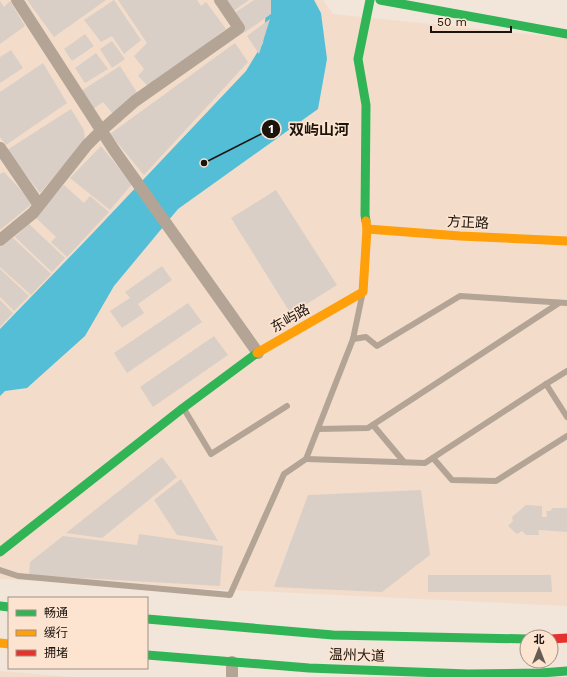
<svg xmlns="http://www.w3.org/2000/svg" width="567" height="677" viewBox="0 0 567 677" font-family="'Work Sans','Noto Sans SC',sans-serif">
	<rect width="100%" height="100%" fill="#f2e5da"/>
	<g fill="#f3ddca">
		<path d="M0,0H323L333,14L567,38V606L0,579Z"/>
		<path d="M0,671L72,677H0Z"/>
	</g>
	<path fill="#53bed6" d="M267,0H314L321,13L327,59L318,109L178,209L114,286L85,336L27,388L5,391L0,396V329L89,237L246,71L263,43Z"/>
	<g fill="#d9cfc6">
		<path d="M27,0H106L54,37Z"/>
		<path d="M114,0L141,40L124,54L112,36L101,42L84,20Z"/>
		<path d="M118,0H197L201,6L206,2L226,29L149,87L138,76L144,69L134,56L147,43Z"/>
		<path d="M224,0H249L232,12Z"/>
		<path d="M254,0H271V14L244,33L233,14Z"/>
		<path d="M0,1L4,7L10,1L25,26L0,44Z"/>
		<path d="M270,19L259,54L247,36Z"/>
		<path d="M85,34L94,46L72,61L64,49Z"/>
		<path d="M112,41L125,59L112,68L100,49Z"/>
		<path d="M235,43L248,62L144,175L110,134Z"/>
		<path d="M11,50L23,68L0,83V57Z"/>
		<path d="M96,53L108,69L85,83L75,68Z"/>
		<path d="M43,63L67,103L6,145L0,137V92Z"/>
		<path d="M120,66L138,94L114,115L103,102L93,109L81,91Z"/>
		<path d="M71,109L84,130L85,140L40,193L7,150Z"/>
		<path d="M101,146L132,184L110,210L70,178Z"/>
		<path d="M4,172L33,203L0,230V174Z"/>
		<path d="M64,185L84,203L90,196L109,212L67,257L51,242L56,237L35,217Z"/>
		<path d="M276,190L337,285L291,314L231,218Z"/>
		<path d="M29,224L65,258L52,272L15,237Z"/>
		<path d="M13,238L51,274L31,295L0,267V247Z"/>
		<path d="M162,266L172,280L138,304L144,313L122,328L110,311L130,298L125,292Z"/>
		<path d="M0,269L29,296L14,311L0,297Z"/>
		<path d="M0,300L13,313L0,327Z"/>
		<path d="M188,303L202,322L127,373L114,353Z"/>
		<path d="M214,336L228,355L153,407L140,387Z"/>
		<path d="M162,457L177,477L102,538L66,533Z"/>
		<path d="M181,479L218,541L177,535L154,500Z"/>
		<path d="M421,490L430,555L382,592L274,587L308,495Z"/>
		<path d="M526,505L542,506V517H547L546,511H550L553,508H567V532L538,530L539,535H526L522,531L517,534L508,526L513,521L512,517Z"/>
		<path d="M139,534L223,546L220,586L29,575L30,562L63,536L137,545Z"/>
		<path d="M428,575H551L552,592H428Z"/>
	</g>
	<g fill="none" stroke-linecap="round" stroke-linejoin="round">
		<g stroke="#b3a495" stroke-width="6">
			<path d="M353,339L366,337L377,346L460,296L567,303"/>
			<path d="M546,384L567,417"/>
			<path d="M184,409L211,454L287,406"/>
			<path d="M373,425L404,462"/>
			<path d="M318,429L368,428L559,303"/>
			<path d="M433,458L452,480L496,481L567,436"/>
			<path d="M306,459L425,463L546,384L567,371"/>
			<path d="M0,570L18,576L230,595L284,474L306,459L353,339L362,296"/>
		</g>
		<g stroke="#b3a495" stroke-width="12">
			<path d="M17,0L114,150L258,353"/>
			<path d="M0,148L39,205"/>
			<path d="M0,240L33,213L87,145L102,130L135,101L239,28L220,0"/>
			<path d="M232,677V662"/>
		</g>
		<g stroke="#30b455" stroke-width="9">
			<path d="M380,0L567,34"/>
			<path d="M366,221L365,215L366,105L358,59L370,0"/>
			<path d="M0,552L183,408L257,353"/>
			<path d="M0,606L9,607"/>
			<path d="M147,619L333,635L527,639"/>
			<path d="M147,655L309,668L468,674L541,673L567,671"/>
		</g>
		<g stroke="#ff9f0a" stroke-width="9">
			<path d="M367,229L460,236L567,241"/>
			<path d="M257,353L363,292L367,229L366,221"/>
			<path d="M0,643L9,644"/>
		</g>
		<path stroke="#e5322d" stroke-width="9" d="M551,639L567,638"/>
	</g>
	<g text-anchor="middle" stroke-width="3.5" stroke-linejoin="round" paint-order="stroke">
		<g font-size="14" fill="#1b130c" stroke="#fce4d0">
			<text transform="translate(468 222) rotate(3)" y="5">方正路</text>
			<text transform="translate(290 318) rotate(-30)" y="5">东屿路</text>
			<text transform="translate(357 655) rotate(2)" y="5">温州大道</text>
		</g>
	</g>
	<path fill="none" stroke="#1b130c" stroke-width="1.5" d="M204 163L271 129"/>
	<g fill="#1b130c" stroke="#fce4d0" stroke-width="1.5">
		<circle cx="204" cy="163" r="4"/>
		<circle cx="271" cy="129" r="10"/>
	</g>
	<g font-size="12" text-anchor="middle" font-weight="bold" fill="#fff">
		<text x="271" y="133">1</text>
	</g>
	<g font-size="15" text-anchor="middle" font-weight="bold" fill="#1b130c" stroke="#fce4d0" stroke-width="3.5" stroke-linejoin="round" paint-order="stroke">
		<text x="319" y="135">双屿山河</text>
	</g>
	<rect x="8" y="597" width="140" height="72" fill="#fce4d0" stroke="#a29082"/>
	<rect x="16" y="610" width="20" height="6" fill="#30b455" stroke="#a29082"/>
	<text x="44" y="617" font-size="12" fill="#1b130c">畅通</text>
	<rect x="16" y="630" width="20" height="6" fill="#ff9f0a" stroke="#a29082"/>
	<text x="44" y="637" font-size="12" fill="#1b130c">缓行</text>
	<rect x="16" y="650" width="20" height="6" fill="#e5322d" stroke="#a29082"/>
	<text x="44" y="657" font-size="12" fill="#1b130c">拥堵</text>
	<g transform="translate(539 649)"><circle r="19" fill="#fce4d0" stroke="#a29082"/>
	<path d="M0-3L7 15L0 10L-7 15Z" fill="#665c54"/>
	<text y="-6" font-size="11" font-weight="bold" text-anchor="middle" fill="#1b130c">北</text>
	</g>
	<path d="M431 26v6h80v-6" fill="none" stroke="#1b130c" stroke-width="2"/>
	<text x="437" y="26" font-size="12" fill="#1b130c" stroke="#fce4d0" stroke-width="3" paint-order="stroke">50 m</text>
</svg>
